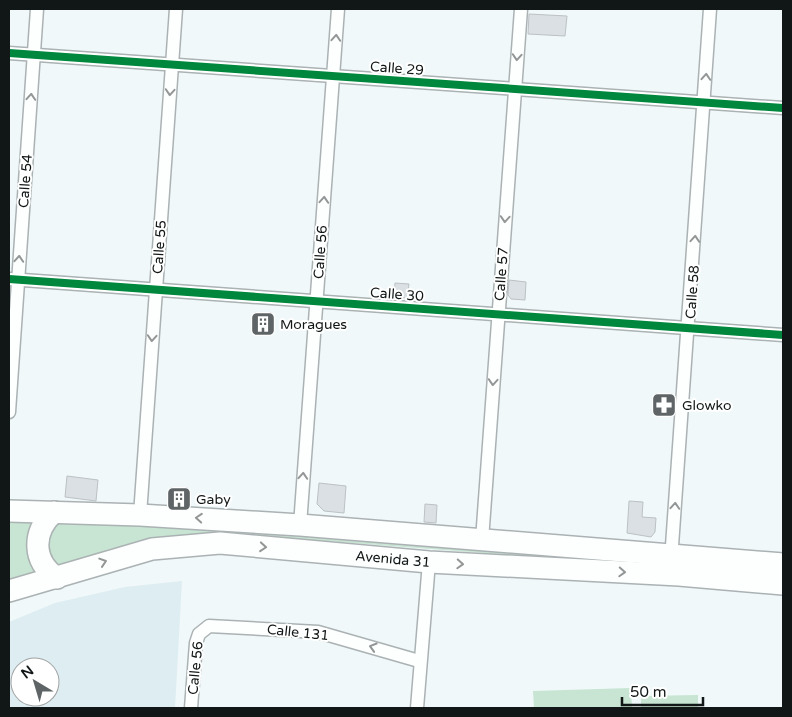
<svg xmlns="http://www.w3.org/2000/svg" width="792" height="717" viewBox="0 0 792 717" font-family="'Varela Round',sans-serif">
	<rect width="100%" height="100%" fill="#f0f8fa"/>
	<path fill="#ddedf1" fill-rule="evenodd" d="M182,581L175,708H9V622L55,603L125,587ZM20,667H50V697H20Z"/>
	<g fill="#c7e5d2">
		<path d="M10,518L38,520C29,534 29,561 38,576L9,584Z"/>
		<path d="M52,522L196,529L629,560L603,562L234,534L161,539L109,549L55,570L45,557Z"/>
		<path d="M631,688L632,708H534L533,691Z"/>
		<path d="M698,695V708H641V696Z"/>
	</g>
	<g fill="#dae0e3" stroke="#bcc2c4">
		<path d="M529,14L567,16L565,36L528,34Z"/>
		<path d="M509,280L526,282L525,300L511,299L508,295Z"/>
		<path d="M395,283L409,284L407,298L394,297Z"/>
		<path d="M257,315H271L269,334L256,333Z"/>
		<path d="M67,476L98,480L96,501L65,497Z"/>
		<path d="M319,483L346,486L344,513L324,511L317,504Z"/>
		<path d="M629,501L643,502L642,517L656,518L655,532L651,537L627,533Z"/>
		<path d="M425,504L437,505L436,523L424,522Z"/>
	</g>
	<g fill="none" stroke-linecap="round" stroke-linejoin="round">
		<defs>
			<g id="minor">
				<path d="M9,53L783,108"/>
				<path d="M9,279L783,335"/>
				<path d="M9,412L37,9"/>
				<path d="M140,515L176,9"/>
				<path d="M300,525L338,9"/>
				<path d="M482,540L521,9"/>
				<path d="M671,560L710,9"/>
				<path d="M191,708L196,643L199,634L209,626L318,632L419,661"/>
				<path d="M417,708L429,562"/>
			</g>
			<g id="trunk">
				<path d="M9,511L140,515L300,525L783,564"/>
				<path d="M54,512C32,532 32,561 57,578"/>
				<path id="s1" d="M9,591L152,549L220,543L429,562L679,575L783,584"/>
			</g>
		</defs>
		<use href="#minor" stroke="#abb2b3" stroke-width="15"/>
		<use href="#trunk" stroke="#abb2b3" stroke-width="24"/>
		<use href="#minor" stroke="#fdfefe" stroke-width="12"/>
		<use href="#trunk" stroke="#fdfefe" stroke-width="21"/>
		<defs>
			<g id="cycleway">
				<path d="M9,53L783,108"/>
				<path d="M9,279L783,335"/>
			</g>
		</defs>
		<use href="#cycleway" stroke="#fff" stroke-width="11"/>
		<use href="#cycleway" stroke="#00873e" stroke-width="8"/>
	</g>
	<defs><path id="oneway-chevron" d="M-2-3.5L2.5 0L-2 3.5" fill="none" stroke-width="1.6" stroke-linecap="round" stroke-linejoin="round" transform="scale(1.25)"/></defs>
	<g stroke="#939696">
		<use href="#oneway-chevron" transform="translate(336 38) rotate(-86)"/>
		<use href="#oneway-chevron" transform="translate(517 57) rotate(94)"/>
		<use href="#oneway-chevron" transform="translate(706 77) rotate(-86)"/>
		<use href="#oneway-chevron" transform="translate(170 92) rotate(94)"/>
		<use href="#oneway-chevron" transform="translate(31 97) rotate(-86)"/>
		<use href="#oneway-chevron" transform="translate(324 200) rotate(-86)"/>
		<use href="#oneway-chevron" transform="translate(505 219) rotate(94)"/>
		<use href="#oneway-chevron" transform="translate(695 239) rotate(-86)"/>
		<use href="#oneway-chevron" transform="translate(19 259) rotate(-86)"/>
		<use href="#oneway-chevron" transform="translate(152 338) rotate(94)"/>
		<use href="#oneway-chevron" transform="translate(493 382) rotate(94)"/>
		<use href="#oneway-chevron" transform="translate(303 476) rotate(-86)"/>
		<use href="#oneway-chevron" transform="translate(675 506) rotate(-86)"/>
		<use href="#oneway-chevron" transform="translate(199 518) rotate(-176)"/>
		<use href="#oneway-chevron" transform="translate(263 547) rotate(5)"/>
		<use href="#oneway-chevron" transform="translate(103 562) rotate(-18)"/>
		<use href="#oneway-chevron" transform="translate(460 564) rotate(3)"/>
		<use href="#oneway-chevron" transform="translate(622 572) rotate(3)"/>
		<use href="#oneway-chevron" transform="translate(373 647) rotate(-163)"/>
	</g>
	<defs>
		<symbol id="building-square" viewBox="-11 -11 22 22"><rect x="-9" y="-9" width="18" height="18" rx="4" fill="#5f6566" stroke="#fff"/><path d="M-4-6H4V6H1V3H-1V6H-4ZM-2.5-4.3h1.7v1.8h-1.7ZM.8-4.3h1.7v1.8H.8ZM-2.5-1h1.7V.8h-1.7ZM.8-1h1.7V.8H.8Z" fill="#fff"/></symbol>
		<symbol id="pharmacy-square" viewBox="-11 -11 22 22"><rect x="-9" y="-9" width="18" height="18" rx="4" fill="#5f6566" stroke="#fff"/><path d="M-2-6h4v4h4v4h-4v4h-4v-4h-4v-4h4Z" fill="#fff"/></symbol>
	</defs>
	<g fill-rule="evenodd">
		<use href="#building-square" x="249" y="310" width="28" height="28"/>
		<use href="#pharmacy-square" x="650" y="391" width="28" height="28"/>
		<use href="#building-square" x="165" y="485" width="28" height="28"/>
	</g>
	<g text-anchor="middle" stroke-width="4" stroke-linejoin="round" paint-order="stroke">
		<g font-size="14" fill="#111617" stroke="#fff">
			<text transform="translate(397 68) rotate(4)" y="5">Calle 29</text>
			<text transform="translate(25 181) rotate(-86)" y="5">Calle 54</text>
			<text transform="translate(159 247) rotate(-86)" y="5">Calle 55</text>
			<text transform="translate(320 252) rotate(-86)" y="5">Calle 56</text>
			<text transform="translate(501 274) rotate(-86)" y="5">Calle 57</text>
			<text transform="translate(692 292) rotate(-86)" y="5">Calle 58</text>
			<text transform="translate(397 294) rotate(4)" y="5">Calle 30</text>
			<text dy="5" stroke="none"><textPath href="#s1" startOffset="391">Avenida 31</textPath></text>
			<text transform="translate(298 632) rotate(6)" y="5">Calle 131</text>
			<text transform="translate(195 668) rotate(-84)" y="5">Calle 56</text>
		</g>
		<g font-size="14" fill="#111617" stroke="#fff" text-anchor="start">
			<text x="280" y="329">Moragues</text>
			<text x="682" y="410">Glowko</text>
			<text x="196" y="504">Gaby</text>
		</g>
	</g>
	<rect width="792" height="717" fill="none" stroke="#111617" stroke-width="20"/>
	<g transform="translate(35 682) rotate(322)"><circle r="24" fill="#ffffff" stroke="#a0a2a2"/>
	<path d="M0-4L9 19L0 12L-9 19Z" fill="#5f6566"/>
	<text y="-8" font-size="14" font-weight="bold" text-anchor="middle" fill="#111617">N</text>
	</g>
	<path d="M622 697v8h81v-8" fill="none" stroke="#111617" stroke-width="2.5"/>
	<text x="630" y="697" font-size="15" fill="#111617" stroke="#ffffff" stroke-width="4" paint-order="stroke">50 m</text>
</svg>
